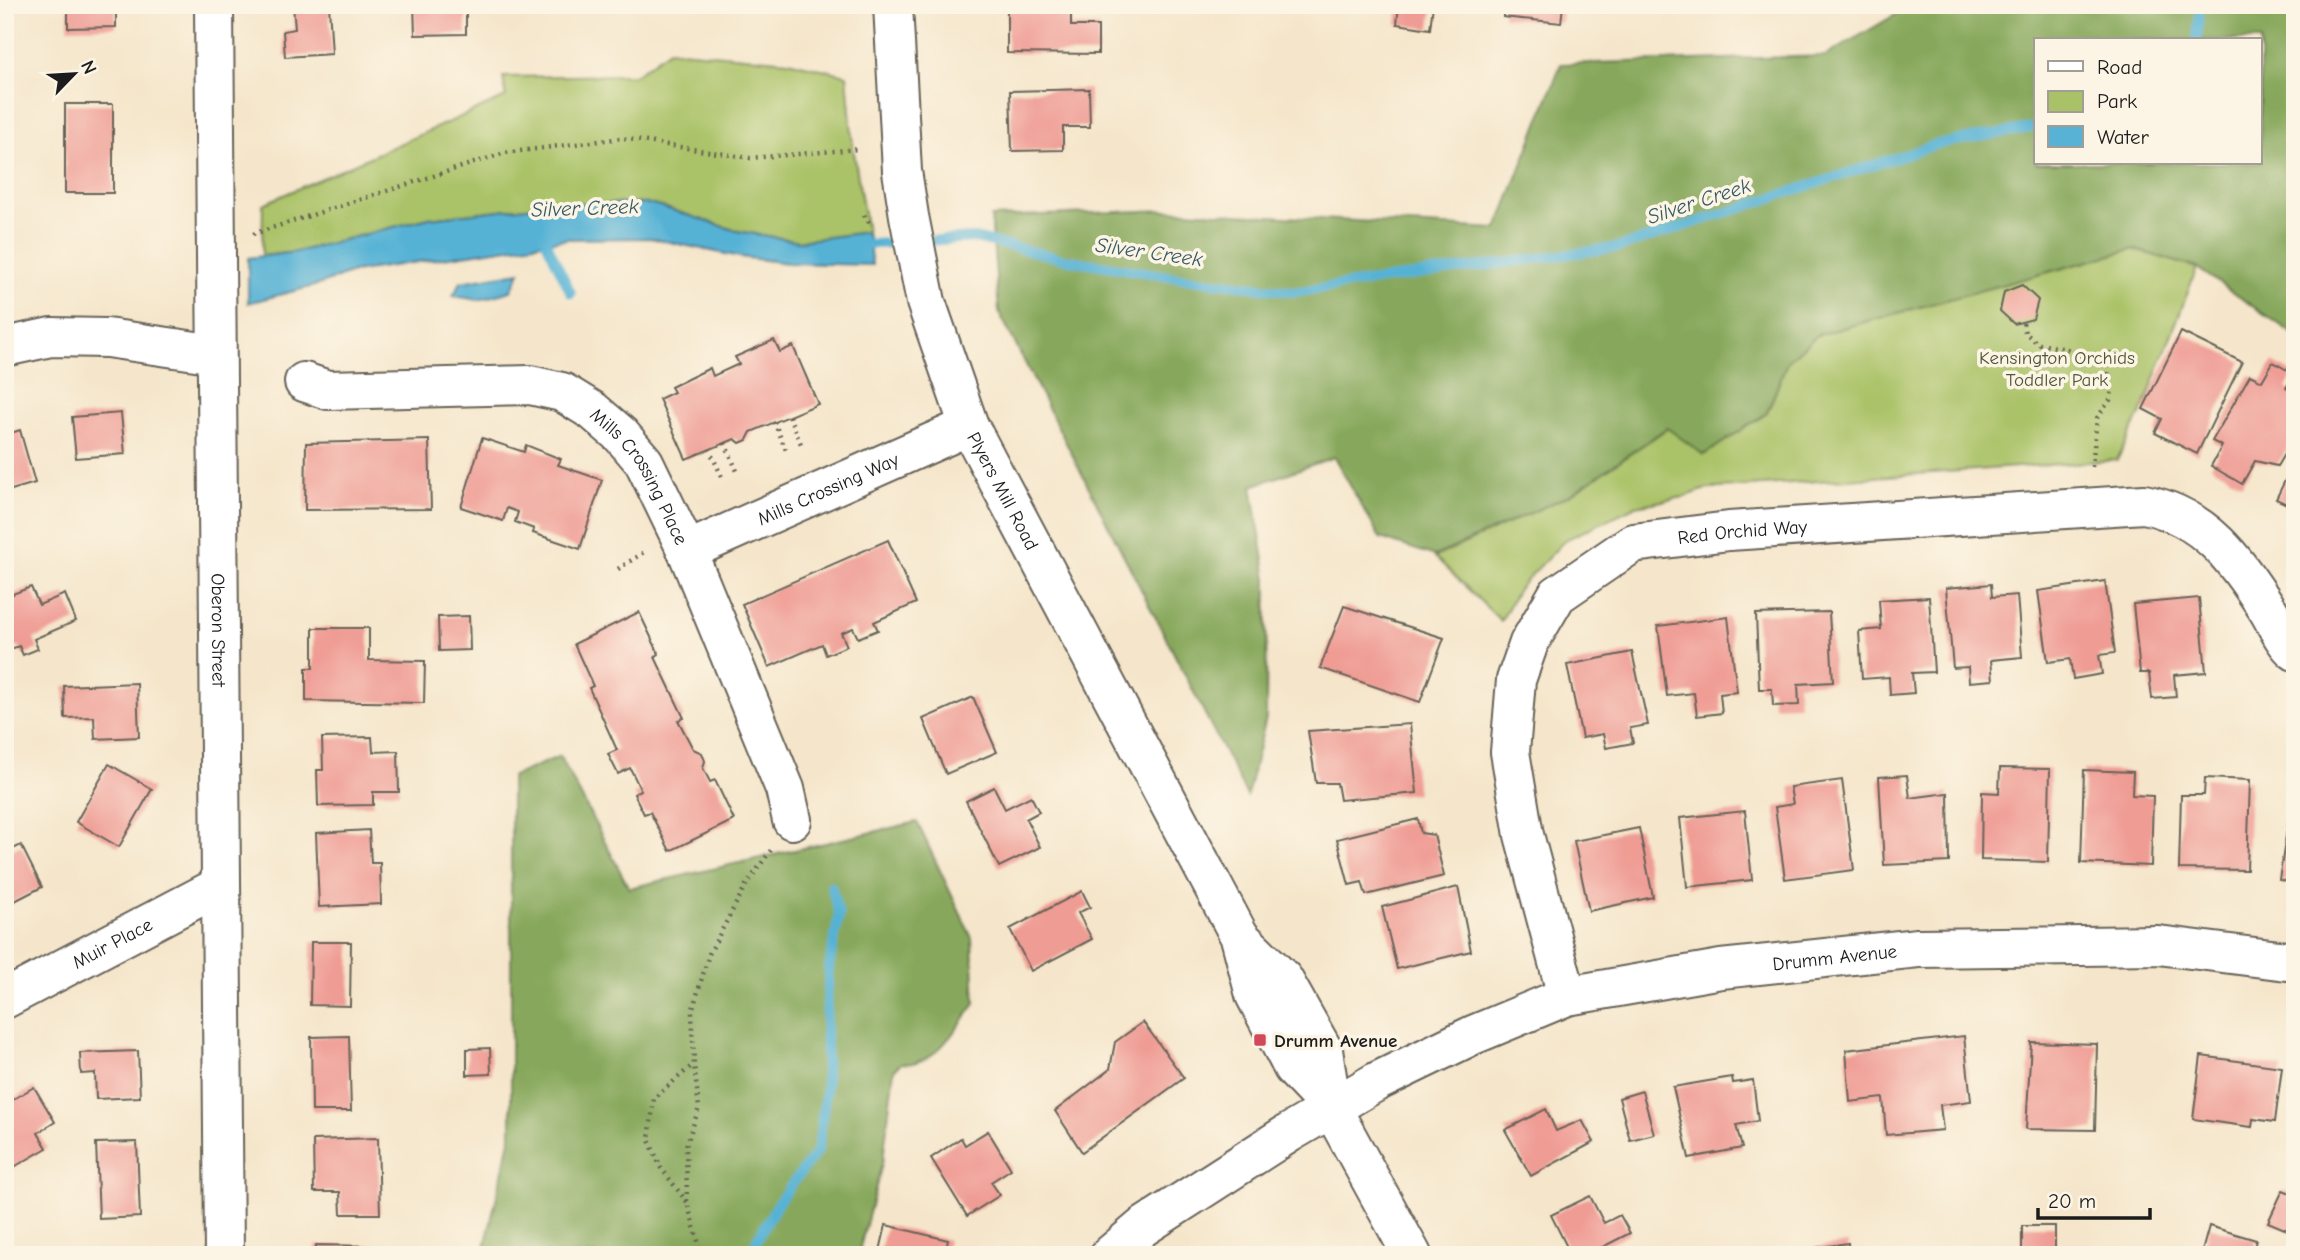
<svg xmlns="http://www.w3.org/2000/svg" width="2300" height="1260" viewBox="0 0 2300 1260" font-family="'Comic Neue',sans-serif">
	<rect width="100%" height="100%" fill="#fcf5e5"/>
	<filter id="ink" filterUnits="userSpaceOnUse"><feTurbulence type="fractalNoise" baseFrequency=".0143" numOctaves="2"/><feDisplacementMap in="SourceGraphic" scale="14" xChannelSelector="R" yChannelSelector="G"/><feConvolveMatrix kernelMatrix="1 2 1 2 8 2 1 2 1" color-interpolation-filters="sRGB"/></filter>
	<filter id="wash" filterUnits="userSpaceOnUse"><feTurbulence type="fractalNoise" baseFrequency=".00686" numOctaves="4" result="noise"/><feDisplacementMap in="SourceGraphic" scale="28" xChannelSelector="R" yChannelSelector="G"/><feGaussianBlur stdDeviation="1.57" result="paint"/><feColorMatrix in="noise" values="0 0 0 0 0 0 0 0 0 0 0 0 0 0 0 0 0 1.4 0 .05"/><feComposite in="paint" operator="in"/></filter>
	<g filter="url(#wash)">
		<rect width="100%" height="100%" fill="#f5e6cb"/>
		<g fill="#aac267" stroke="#636f42" stroke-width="2">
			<path d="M669,50L788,61L847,75L853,147L867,232L799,241L737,231L653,204L563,203L429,218L296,252L262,256L263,204L506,97L503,77L635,75Z"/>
			<path d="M2133,249L2197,268L2143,409L2117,460L1706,489L1684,497L1636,506L1565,540L1518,589L1501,621L1435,557L1570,495L1668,428L1767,413L1787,362L1817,335Z"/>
		</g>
		<g fill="#87a85c" stroke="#52623c" stroke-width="2" fill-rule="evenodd">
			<path d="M1912,5H2295V335L2197,268L2133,249L1817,335L1787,362L1767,413L1704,455L1667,428L1570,495L1435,556L1380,538L1334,457L1252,486L1267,579L1266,718L1247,796L999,312L991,217L1166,210L1497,229L1561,64L1825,56ZM2036,40H2260V163H2036Z"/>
			<path d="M560,756L629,888L917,822L972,938L975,1004C956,1028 935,1068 901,1063L894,1070L883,1160L858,1255H483L511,1136V777Z"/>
		</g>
		<g fill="#57b2d5" stroke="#3a6778" stroke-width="2">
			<path d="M563,203L653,204L737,231L799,241L867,232L872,265L788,263L740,257L650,238L567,239L353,272L318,285L248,303V258L296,252L429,218Z"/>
			<path d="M520,272L511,291L479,300L453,296L461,282Z"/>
		</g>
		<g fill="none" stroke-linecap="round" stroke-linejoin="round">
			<g stroke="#57b2d5" stroke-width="10">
				<path d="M2197,40L2200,5"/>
				<path d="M542,233L571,293"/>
				<path d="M857,245L975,238L1069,260L1174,277L1294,292L1620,247L1938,144L2036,127"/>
				<path d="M748,1255L779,1201L818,1150L826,1089V1025L829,967L839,915L831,886"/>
			</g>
		</g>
		<g id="blocks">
			<g fill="#ef9c94">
				<path d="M68,5H116V27L68,28Z"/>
				<path d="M293,5H329L332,54L285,57L283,31L295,29Z"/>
				<path d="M414,5H466V34L415,35Z"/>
				<path d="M1007,5H1071V26H1098V54L1007,53Z"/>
				<path d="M1399,5H1433L1430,29L1397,24Z"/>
				<path d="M1504,5H1563L1561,23L1503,17Z"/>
				<path d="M1089,89L1090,127H1063V150L1012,151L1010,91Z"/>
				<rect x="65" y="104" width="48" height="89"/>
				<path d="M2022,285L2038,300L2033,319L2014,324L2000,311L2004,292Z"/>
				<path d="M2181,332L2242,362L2197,454L2155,433L2162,419L2143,409Z"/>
				<path d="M774,340L780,352L793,346L818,404L751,432L747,440L740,443L735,439L686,459L659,399L674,392L671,387L710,368L713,376L739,364L735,357Z"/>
				<path d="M2273,362L2294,374L2286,388L2295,394V436L2277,466L2255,461L2242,484L2211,466L2222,446L2212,441L2250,375L2262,381Z"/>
				<path d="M121,413L125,454L76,458L72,417Z"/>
				<path d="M20,430L35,483L5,492V435Z"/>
				<path d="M482,438L524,452L526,445L561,459L558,465L602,480L580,549L533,533L534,529L515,522L518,512L507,508L503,521L461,507Z"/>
				<path d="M429,440L431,509L305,510L306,443Z"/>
				<path d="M2295,460V508L2276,499Z"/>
				<path d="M888,540L916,603L874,622L878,630L858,638L853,628L841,633L847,646L826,655L822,644L769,667L742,604Z"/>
				<path d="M2105,581L2115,653L2099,655L2102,674L2073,679L2070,659L2048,662L2038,591Z"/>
				<path d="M5,584L10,595L31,587L39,605L65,594L76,621L34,639L38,649L23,655L19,646L5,651Z"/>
				<path d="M1991,584L1992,597L2017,595L2022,657L1991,660L1993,680L1969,682L1968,667L1953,668L1946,588Z"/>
				<path d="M1929,597L1934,672L1912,673L1914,693L1890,695L1889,677L1862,679L1859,631L1881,629L1879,600Z"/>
				<path d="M2199,598L2206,672L2174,675L2176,697L2152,699L2149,673H2140L2133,604Z"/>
				<path d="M1344,606L1444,638L1420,702L1320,668Z"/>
				<path d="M639,612L659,654L655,657L684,718L678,720L693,749L702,753L705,761L703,768L710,782L715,780L734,820L670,851L650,812L644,814L634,794L641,790L630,768L618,774L608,754L617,750L589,688L593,686L574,644Z"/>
				<path d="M1829,612L1833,682L1798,684L1799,705L1773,706L1772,689H1759L1756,614Z"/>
				<path d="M469,616L470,650L439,651L438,617Z"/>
				<path d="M1728,617L1737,692L1720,694L1722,713L1697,716L1694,693L1667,696L1658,626Z"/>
				<path d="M313,628H369V660L425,661L424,703L306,701V668H313Z"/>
				<path d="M1632,652L1648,725L1630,728L1633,743L1606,748L1603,734L1582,738L1567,665Z"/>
				<path d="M137,683L139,737L95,739L94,717L65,718L64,686Z"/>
				<path d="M973,697L997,752L946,774L923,719Z"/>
				<path d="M1410,724L1417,793L1340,800L1337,783H1316L1308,731Z"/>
				<path d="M372,737L373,752L398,751L399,792H373V805L318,806L317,770H323L322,738Z"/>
				<path d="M109,764L152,789L119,847L76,822Z"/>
				<path d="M2000,768L2050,769L2048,862L1981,860L1982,792L1999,793Z"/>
				<path d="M2084,770L2133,772L2132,795L2153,796L2151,866L2081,863Z"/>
				<path d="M1907,775L1910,798L1948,793L1949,862L1884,865L1879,777Z"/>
				<path d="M2205,778L2250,780L2247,870L2179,869L2181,795H2204Z"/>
				<path d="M1842,780L1854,870L1785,879L1775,807L1793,804L1790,787Z"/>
				<path d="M994,787L1005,809L1031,796L1039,812L1026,819L1040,847L999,867L966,801Z"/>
				<path d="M1745,811L1752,880L1687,887L1680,818Z"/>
				<path d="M2290,811L2295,812V883L2279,880Z"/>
				<path d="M1418,819L1421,833L1434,835L1444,876L1366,895L1362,882L1349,885L1337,839Z"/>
				<path d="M1639,828L1653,897L1589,911L1574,841Z"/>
				<path d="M369,830L371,863H380L381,904L319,907L316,833Z"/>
				<path d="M21,845L42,887L5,906V853Z"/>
				<path d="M1458,887L1471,951L1397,969L1382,907Z"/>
				<path d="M1082,891L1090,907L1078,913L1092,939L1031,971L1010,929Z"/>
				<path d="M311,942H351L350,1006L310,1005Z"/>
				<path d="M1143,1022L1184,1078L1082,1152L1055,1111L1110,1069L1115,1042Z"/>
				<path d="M349,1036L351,1111H312L311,1037Z"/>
				<path d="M1964,1036L1971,1101L1940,1105L1943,1130L1886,1135L1883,1098L1850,1102L1846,1050Z"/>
				<path d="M2031,1042L2097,1044L2095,1130L2026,1129Z"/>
				<path d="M490,1048L491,1074L467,1075V1049Z"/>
				<path d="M138,1051L140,1097L96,1099L95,1073L81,1074L80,1053Z"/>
				<path d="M2201,1056L2282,1067L2275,1122L2253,1119L2252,1127L2193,1119Z"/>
				<path d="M1732,1077L1733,1083L1753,1080L1758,1121L1736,1125L1742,1148L1689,1158L1673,1087Z"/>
				<path d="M34,1087L55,1122L38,1133L47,1148L7,1171L5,1104Z"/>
				<path d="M1642,1091L1654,1134L1630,1140L1619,1098Z"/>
				<path d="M1546,1109L1556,1131L1582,1120L1594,1142L1531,1176L1505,1130Z"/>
				<path d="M988,1131L1011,1169L991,1182L1000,1195L967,1216L931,1158L961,1138L965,1145Z"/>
				<path d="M378,1138L380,1214H341L340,1192H314L313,1140Z"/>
				<path d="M137,1142L140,1217L99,1219L96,1143Z"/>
				<path d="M2283,1190L2295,1195L2294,1233L2268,1222Z"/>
				<path d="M1590,1196L1604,1223L1620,1215L1630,1233L1587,1255H1571L1551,1215Z"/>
				<path d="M886,1225L948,1240L945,1255H879Z"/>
				<path d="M2022,1226H2055V1255H2003V1252H2022Z"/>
				<path d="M2209,1226L2256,1240L2252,1255H2201Z"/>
				<path d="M1848,1243L1849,1255H1814V1248Z"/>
				<path d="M316,1245L375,1246V1255H315Z"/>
				<path d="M2104,1250L2157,1253V1255H2104Z"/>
			</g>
		</g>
	</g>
	<g filter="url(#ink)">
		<use href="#blocks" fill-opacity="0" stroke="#686359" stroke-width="2"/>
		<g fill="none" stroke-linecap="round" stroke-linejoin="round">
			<defs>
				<g id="minor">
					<path id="s1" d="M214,5L224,1255"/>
					<path d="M5,347L51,337L107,338L216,354"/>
					<path id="s2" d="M304,382L328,390L530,385L562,392L593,411L621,435L644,462L687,551L785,789L792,820"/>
					<path id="s3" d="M687,551L969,426"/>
					<path id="s4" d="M1567,996L1524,835L1510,752L1516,680L1529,643L1557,595L1633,543L1729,531L2144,504C2205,516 2237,561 2268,610C2276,623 2283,641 2295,651"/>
					<path id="s5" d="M5,999L220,886"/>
					<path id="s6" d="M1110,1255L1143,1227L1289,1133L1376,1082L1473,1035L1567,996L1721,969L1918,948L2158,945L2295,962"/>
				</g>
				<g id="tertiary">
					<path id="s7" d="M893,5L902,171L909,216L926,302L969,426L1240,937L1255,995L1293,1068L1332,1109L1412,1255"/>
					<path d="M1240,937L1283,979L1323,1050L1332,1109"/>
				</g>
			</defs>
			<use href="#minor" stroke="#686359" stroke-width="42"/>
			<use href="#tertiary" stroke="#686359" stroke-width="42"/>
			<g stroke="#686359" stroke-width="4.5" stroke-dasharray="2 5" stroke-linecap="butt">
				<path d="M864,215L870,224"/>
				<path d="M253,234L505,153L622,138L750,158L859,149"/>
				<path d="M2023,323L2025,333L2039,344L2067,349L2087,360L2108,362"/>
				<path d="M789,416L801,444"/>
				<path d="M774,422L786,450"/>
				<path d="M725,443L737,471"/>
				<path d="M709,449L722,477"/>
				<path d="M2092,467L2097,418L2110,400L2112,390L2108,374L2109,350"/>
				<path d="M618,569L644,552"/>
				<path d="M687,1202L661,1168L649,1140L654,1098L694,1064"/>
				<path d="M702,1255L687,1202L686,1146L699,1108L694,1064L692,1012L709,954L746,885L771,850"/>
			</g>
			<use href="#minor" stroke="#fff" stroke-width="38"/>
			<use href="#tertiary" stroke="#fff" stroke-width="38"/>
		</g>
	</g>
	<rect fill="#d1495b" stroke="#fcf5e5" stroke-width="2.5" x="1253" y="1033" width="14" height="14" rx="3.5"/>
	<g text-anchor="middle" stroke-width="7" stroke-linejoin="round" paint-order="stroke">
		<g font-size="19" fill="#4e5636" stroke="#fcf5e5">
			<text x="2057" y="364">Kensington Orchids<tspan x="2057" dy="22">Toddler Park</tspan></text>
		</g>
		<g font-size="19" fill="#1c1c1c" stroke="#fcf5e5">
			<text dy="7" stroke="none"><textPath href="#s2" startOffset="378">Mills Crossing Place</textPath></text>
			<text dy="7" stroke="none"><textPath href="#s3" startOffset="154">Mills Crossing Way</textPath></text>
			<text dy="7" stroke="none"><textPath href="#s7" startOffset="504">Plyers Mill Road</textPath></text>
			<text dy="7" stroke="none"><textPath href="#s4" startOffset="620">Red Orchid Way</textPath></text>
			<text dy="7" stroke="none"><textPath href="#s1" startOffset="625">Oberon Street</textPath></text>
			<text dy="7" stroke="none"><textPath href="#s5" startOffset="121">Muir Place</textPath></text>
			<text dy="7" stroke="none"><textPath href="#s6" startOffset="798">Drumm Avenue</textPath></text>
		</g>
		<g font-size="19" font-weight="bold" fill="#1c1c1c" stroke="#fcf5e5" text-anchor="start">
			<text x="1274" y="1047">Drumm Avenue</text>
		</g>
		<g font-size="21" font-style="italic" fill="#345866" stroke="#fcf5e5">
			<text transform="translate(1699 201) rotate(-18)" y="7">Silver Creek</text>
			<text transform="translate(585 208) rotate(-2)" y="7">Silver Creek</text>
			<text transform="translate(1149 252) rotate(8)" y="7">Silver Creek</text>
		</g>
	</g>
	<rect width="2300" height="1260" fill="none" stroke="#fcf5e5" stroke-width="28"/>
	<rect x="2034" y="38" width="228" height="126" fill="#fcf5e5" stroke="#a29e95" stroke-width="2"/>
	<rect x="2048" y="61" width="35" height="10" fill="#ffffff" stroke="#a29e95" stroke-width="2"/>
	<text x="2097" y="74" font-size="21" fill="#1c1c1c">Road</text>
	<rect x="2048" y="91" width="35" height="21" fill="#aac267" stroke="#a29e95" stroke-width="2"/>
	<text x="2097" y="108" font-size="21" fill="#1c1c1c">Park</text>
	<rect x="2048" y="126" width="35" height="21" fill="#57b2d5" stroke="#a29e95" stroke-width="2"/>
	<text x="2097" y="144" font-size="21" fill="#1c1c1c">Water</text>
	<g transform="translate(74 74) rotate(65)" stroke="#fcf5e5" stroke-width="5" paint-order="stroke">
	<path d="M0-5L12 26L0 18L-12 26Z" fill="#1c1c1c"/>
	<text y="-10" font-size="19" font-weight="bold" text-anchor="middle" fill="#1c1c1c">N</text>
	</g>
	<path d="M2038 1208v10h112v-10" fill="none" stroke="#1c1c1c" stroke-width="3.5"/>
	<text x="2048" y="1208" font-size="21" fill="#1c1c1c" stroke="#fcf5e5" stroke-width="5" paint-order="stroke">20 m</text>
</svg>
